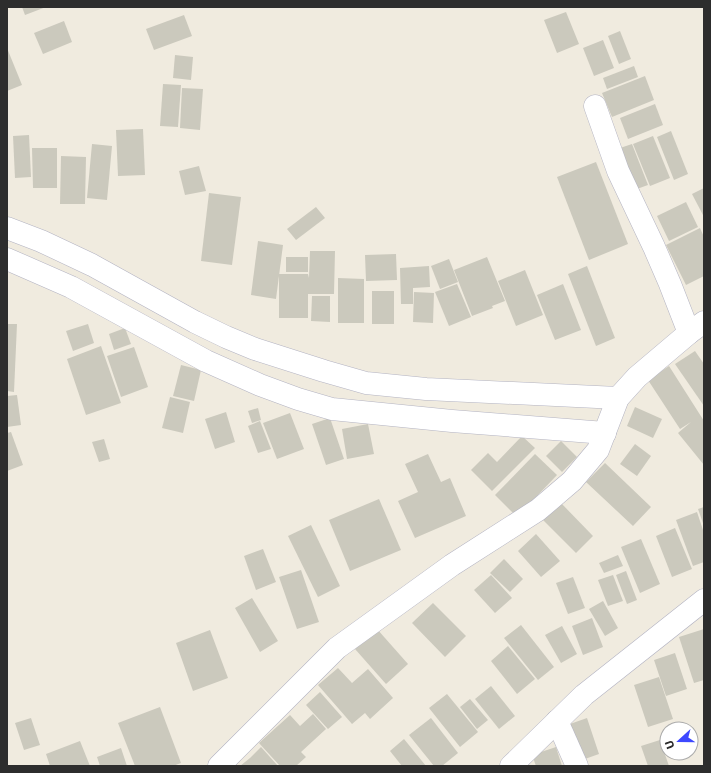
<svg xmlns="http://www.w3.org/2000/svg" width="711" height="773" viewBox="0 0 711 773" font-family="Commissioner,sans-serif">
	<rect width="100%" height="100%" fill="#f0ebdf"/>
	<g fill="#cbc9bd">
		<path d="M22,7H46L25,15Z"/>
		<path d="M566,12L579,44L557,53L544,20Z"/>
		<path d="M184,15L192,36L154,50L146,29Z"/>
		<path d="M64,21L72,42L43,54L34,33Z"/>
		<path d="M620,31L631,59L619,64L608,36Z"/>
		<path d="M603,40L614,68L594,76L583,48Z"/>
		<path d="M7,48L22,85L7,91Z"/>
		<path d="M175,55L193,57L191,80L173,78Z"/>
		<path d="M634,66L638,77L607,89L603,78Z"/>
		<path d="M645,76L654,100L612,117L602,93Z"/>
		<path d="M163,84L181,85L178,127L160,126Z"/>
		<path d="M182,88L203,89L200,130L180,128Z"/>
		<path d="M655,104L663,125L628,139L620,118Z"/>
		<path d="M143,129L145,175L118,176L116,130Z"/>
		<path d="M671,131L688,174L674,180L657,137Z"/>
		<path d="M29,135L31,177L15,178L13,136Z"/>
		<path d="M653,136L670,178L650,186L633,144Z"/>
		<path d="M92,144L112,146L107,200L87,198Z"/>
		<path d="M632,144L648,185L634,190L617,149Z"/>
		<path d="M32,148H57V188H33Z"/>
		<path d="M61,156L86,157L85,204H60Z"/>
		<path d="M596,162L628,244L589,260L557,177Z"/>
		<path d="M199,166L206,191L185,195L179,171Z"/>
		<path d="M704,188V217L692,194Z"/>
		<path d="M209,193L241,197L232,265L201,261Z"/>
		<path d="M686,202L698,227L669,241L657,216Z"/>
		<path d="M316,207L325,218L296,240L287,229Z"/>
		<path d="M700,228L704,237V276L686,285L666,245Z"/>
		<path d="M258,241L283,245L276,299L251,295Z"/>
		<path d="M310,251H335L334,294H308V318H279V274H308L309,278Z"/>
		<path d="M396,254L397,280L366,281L365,255Z"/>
		<rect x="286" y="257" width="22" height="15"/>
		<path d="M487,257L505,301L492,306L493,308L472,316L454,270Z"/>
		<path d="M449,259L458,282L440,289L431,266Z"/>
		<path d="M429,266L430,287L413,288V304H401L400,268Z"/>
		<path d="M587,266L615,338L596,346L568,274Z"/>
		<path d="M525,270L543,315L516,326L498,281Z"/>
		<path d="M338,278L364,279V323H338Z"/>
		<path d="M457,284L471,317L449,326L435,292Z"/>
		<path d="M563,284L581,330L555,340L537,295Z"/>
		<rect x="372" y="291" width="22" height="33"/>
		<path d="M414,292L434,293L433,323L413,322Z"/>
		<path d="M312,296H330V322L311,321Z"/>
		<path d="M7,324H17L14,392L7,391Z"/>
		<path d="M88,324L94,343L73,351L66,331Z"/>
		<path d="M125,328L131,344L114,350L109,334Z"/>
		<path d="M101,346L121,403L86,415L67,359Z"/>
		<path d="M134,347L148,387L121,397L107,356Z"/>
		<path d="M695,351L704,364V406L675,364Z"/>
		<path d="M181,365L201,370L194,401L173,396Z"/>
		<path d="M669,366L704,421V465L678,433L691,422L680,429L648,380Z"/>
		<path d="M17,395L21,425L7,427V396Z"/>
		<path d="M170,397L190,402L183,433L162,428Z"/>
		<path d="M635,407L662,419L653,438L627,426Z"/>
		<path d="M258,408L261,420L252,423L248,411Z"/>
		<path d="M226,412L235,442L215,449L205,419Z"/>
		<path d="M290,413L304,449L277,459L263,423Z"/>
		<path d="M330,418L344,459L326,465L312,424Z"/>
		<path d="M260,421L271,449L258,453L248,426Z"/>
		<path d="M368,424L374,454L347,459L342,429Z"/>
		<path d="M11,432L23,465L7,471V433Z"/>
		<path d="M522,436L535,448L492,491L471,470L488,453L497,462Z"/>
		<path d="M104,439L110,459L99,462L92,442Z"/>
		<path d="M561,441L577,457L562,472L546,456Z"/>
		<path d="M635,444L651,456L637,476L620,464Z"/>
		<path d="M428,454L441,482L450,478L466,516L415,538L398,501L418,492L405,464Z"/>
		<path d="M535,454L557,475L517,517L495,495Z"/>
		<path d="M605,463L651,507L633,526L586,482Z"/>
		<path d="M379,499L401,550L350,571L329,520Z"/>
		<path d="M560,502L593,536L576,553L542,519Z"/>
		<path d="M704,507V526L698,509Z"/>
		<path d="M697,512L704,533V562L693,566L676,520Z"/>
		<path d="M311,525L340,586L318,597L288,536Z"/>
		<path d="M675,528L692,569L672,577L656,536Z"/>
		<path d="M536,534L560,561L541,577L518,551Z"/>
		<path d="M641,539L660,584L640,593L621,547Z"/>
		<path d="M263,549L276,582L256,590L244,556Z"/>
		<path d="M618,555L623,566L604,573L599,563Z"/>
		<path d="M504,559L523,579L510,592L490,573Z"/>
		<path d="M301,570L319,622L297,629L279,577Z"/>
		<path d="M626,571L637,600L627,604L616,575Z"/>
		<path d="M491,575L512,598L495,613L474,590Z"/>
		<path d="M613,575L623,601L608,606L598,580Z"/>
		<path d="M573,577L585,608L568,614L556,583Z"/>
		<path d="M252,598L278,641L260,652L235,608Z"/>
		<path d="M603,601L618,628L605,636L589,609Z"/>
		<path d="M433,603L466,636L445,657L412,623Z"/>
		<path d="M592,618L603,647L583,655L572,626Z"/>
		<path d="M521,625L554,667L538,680L504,638Z"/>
		<path d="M562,626L577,654L561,663L545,635Z"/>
		<path d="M377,629L408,664L386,684L355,649Z"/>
		<path d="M704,629V680L694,683L679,637Z"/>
		<path d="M210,630L228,678L193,691L176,643Z"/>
		<path d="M508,646L535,679L517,694L491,661Z"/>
		<path d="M675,653L687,689L666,696L654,660Z"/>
		<path d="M338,668L352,683L368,669L393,698L370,719L365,713L352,724L318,685Z"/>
		<path d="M659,677L673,719L648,727L634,685Z"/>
		<path d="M491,686L515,716L499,729L475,699Z"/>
		<path d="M320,692L342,717L328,729L306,705Z"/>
		<path d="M447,694L478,732L460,747L429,708Z"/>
		<path d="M470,699L488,720L477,729L460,707Z"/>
		<path d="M160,707L181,763L173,766H135L118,723Z"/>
		<path d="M313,714L326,729L301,752L306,757L296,766H280L259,743L290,715L300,726Z"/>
		<path d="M31,718L40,745L24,750L15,723Z"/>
		<path d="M431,718L458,753L442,766H434L409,735Z"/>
		<path d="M587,718L599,754L582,760L570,724Z"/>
		<path d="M404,739L426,766H402L390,751Z"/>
		<path d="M660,740L669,766H648L641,746Z"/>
		<path d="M80,741L90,766H50L46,754Z"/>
		<path d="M261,747L278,766H240L250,758Z"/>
		<path d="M556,747L562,766H536L532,755Z"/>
		<path d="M121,748L127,766H100L97,757Z"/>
	</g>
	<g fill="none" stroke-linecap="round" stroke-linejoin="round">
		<defs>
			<g id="minor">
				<path d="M595,106L618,171L654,247L670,284L689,333"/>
				<path d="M7,228L41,241L92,265L195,322L226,337L255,349L324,371L366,383L426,389L618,398"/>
				<path d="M7,259L71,287L206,361L260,385L298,399L332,409L452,421L605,433"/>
				<path d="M557,721L577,766"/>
				<path d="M219,766L337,648L452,565L538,510L572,481L598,450L618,398L637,377L689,333L704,322"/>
				<path d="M511,766L584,695L704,600"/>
			</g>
		</defs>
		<use href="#minor" stroke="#b3b3c2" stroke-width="23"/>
		<use href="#minor" stroke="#fff" stroke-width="22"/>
	</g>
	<rect width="711" height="773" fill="none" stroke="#2d2d2d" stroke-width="16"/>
	<g transform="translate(679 741) rotate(249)"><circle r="19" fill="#ffffff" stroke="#ababab"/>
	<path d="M0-3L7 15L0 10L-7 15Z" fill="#3d48ff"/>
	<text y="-6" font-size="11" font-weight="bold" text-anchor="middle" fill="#2d2d2d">U</text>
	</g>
</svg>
